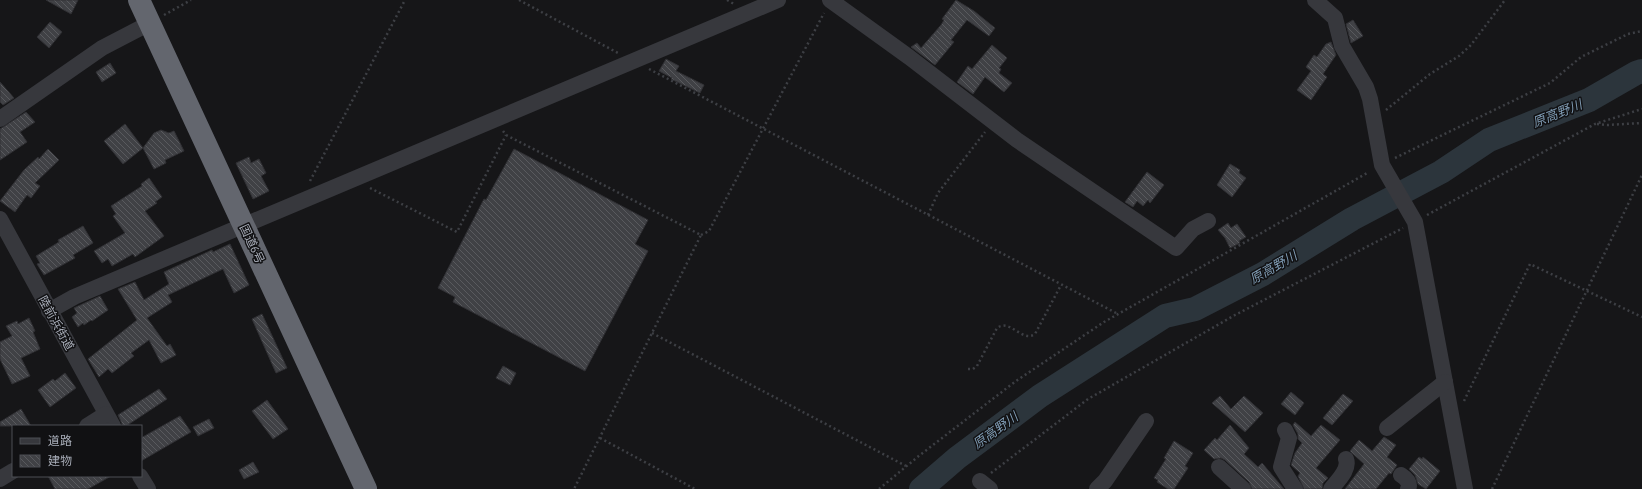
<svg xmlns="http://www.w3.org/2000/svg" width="1642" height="489" viewBox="0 0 1642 489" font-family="'Asap Condensed','Noto Sans JP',sans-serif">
	<defs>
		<pattern id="building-back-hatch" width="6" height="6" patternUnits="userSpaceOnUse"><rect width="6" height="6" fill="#404145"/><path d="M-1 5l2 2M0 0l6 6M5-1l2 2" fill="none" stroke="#595a5e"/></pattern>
	</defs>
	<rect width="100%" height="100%" fill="#161618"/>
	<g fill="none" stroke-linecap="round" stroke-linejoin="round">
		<path stroke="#2c353c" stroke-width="24" d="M921,489L957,458L1040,396L1165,316L1195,309L1263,274L1352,219L1441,172L1489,140L1589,100L1636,73L1642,71"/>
	</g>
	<g fill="url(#building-back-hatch)" stroke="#303034">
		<path d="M46,0H78L71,14Z"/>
		<path d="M956,0L974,11L995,28L989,36L967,20L951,40L954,42L935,65L911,47L917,43L921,48L941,25L944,20L942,19Z"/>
		<path d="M1353,20L1363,36L1351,43L1346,24Z"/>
		<path d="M50,22L62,32L49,48L37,37Z"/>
		<path d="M1331,42L1336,55L1323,74L1327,77L1311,100L1297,90L1311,71L1306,67L1314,55L1317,57L1326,44Z"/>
		<path d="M992,45L1007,58L999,68L1001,69L999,73L1012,83L1004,92L985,77L973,94L957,82L968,66L972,69Z"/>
		<path d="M666,59L679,66L676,71L704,85L700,93L671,79L672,78L659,71Z"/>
		<path d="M110,63L116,73L102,82L96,72Z"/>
		<path d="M0,82L14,98L3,105L0,102Z"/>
		<path d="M26,112L35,122L20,132L27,142L0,160V129Z"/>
		<path d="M125,124L143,148L123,164L104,141Z"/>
		<path d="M161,130L169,133L174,131L184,151L165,160L166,163L154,169L143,148L154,133Z"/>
		<path d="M48,149L59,160L35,183L40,186L31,198L27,195L15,212L0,201L24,170L38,157L39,159Z"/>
		<path d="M514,149L648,220L635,244L648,251L585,371L453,302L455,297L438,288L484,199L486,200Z"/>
		<path d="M249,157L251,163L259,159L266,173L261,176L269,191L253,199L236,163Z"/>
		<path d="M1230,164L1240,170L1239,173L1246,178L1232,197L1217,185Z"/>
		<path d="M1147,172L1164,185L1150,203L1148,200L1143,206L1137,201L1133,207L1125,202Z"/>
		<path d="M149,178L162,197L155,202L157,203L145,211L164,236L135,257L133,254L112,266L108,259L102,263L94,251L125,233L113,216L116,214L111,206L142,186L141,184Z"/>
		<path d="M1228,223L1231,228L1237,224L1246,237L1239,241L1240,243L1230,248L1225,238L1218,230Z"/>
		<path d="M83,226L93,243L73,255L75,258L44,275L37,264L40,263L36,256L59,242L58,240Z"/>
		<path d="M230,244L249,285L234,293L223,269L168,295L172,302L147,318L167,346L170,344L176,355L161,363L149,340L131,353L134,356L112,373L108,369L99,377L88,359L137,320L118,289L135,282L144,300L169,284L164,272L212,250L213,252Z"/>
		<path d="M100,296L108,310L92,321L91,320L84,325L83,323L78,327L72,317L77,313L74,308Z"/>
		<path d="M262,314L287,368L276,373L252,319Z"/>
		<path d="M29,318L35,331L33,332L40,349L21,358L30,376L12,384L0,359V342L12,336L6,326L17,321L18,324Z"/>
		<path d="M503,366L516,373L510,385L496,378Z"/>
		<path d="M65,373L76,388L50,407L38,390L53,379L55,381Z"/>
		<path d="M159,389L167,399L126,426H123L118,415Z"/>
		<path d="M1291,392L1304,403L1295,415L1281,404Z"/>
		<path d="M1343,394L1353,401L1332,425L1323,418Z"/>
		<path d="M1220,396L1231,409L1244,396L1263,413L1245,432L1212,403Z"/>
		<path d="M267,400L288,429L273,439L252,411Z"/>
		<path d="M21,409L31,426H0V422Z"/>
		<path d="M180,416L191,432L141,461V438Z"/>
		<path d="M209,419L214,428L198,436L193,427Z"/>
		<path d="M1295,422L1311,436L1321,425L1340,440L1316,468L1328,478L1323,483L1322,489H1304L1298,476L1300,473L1291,465L1295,453L1302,443L1298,439V434L1293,425Z"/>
		<path d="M1230,425L1249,448L1244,454L1258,467L1262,463L1284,489H1252L1249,482L1225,460L1221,458L1214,459L1204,450L1215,438L1217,440Z"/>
		<path d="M1384,437L1396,445L1387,457L1397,465L1391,474L1389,473L1376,489H1345L1364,464L1350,451L1359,440L1372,451Z"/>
		<path d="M1174,441L1193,453L1185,466L1188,468L1174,489H1168L1157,482L1158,480L1154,478L1166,459L1164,458Z"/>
		<path d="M1419,457L1422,459L1423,457L1440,471L1426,489L1418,484L1415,475L1409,469Z"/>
		<path d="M253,462L259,472L244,479L239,470Z"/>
		<path d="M48,476H111L88,489H55Z"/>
	</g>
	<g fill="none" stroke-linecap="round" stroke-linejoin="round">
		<g stroke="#3d3f44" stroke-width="2.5" stroke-dasharray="2 3" stroke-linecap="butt">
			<path d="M519,0L618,53"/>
			<path d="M727,0L734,4"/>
			<path d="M164,15L191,0"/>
			<path d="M649,69L1118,314"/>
			<path d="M1386,110L1430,74L1459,56L1471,45L1505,0"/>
			<path d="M1597,124L1607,125L1642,123"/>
			<path d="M503,131L506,135L701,235L574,489"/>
			<path d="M1395,158L1550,83L1581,57L1628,34L1642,31"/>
			<path d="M310,181L405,0"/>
			<path d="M370,188L457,232L506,135"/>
			<path d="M928,215L938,193L985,132"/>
			<path d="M1427,215L1595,124L1642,109"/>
			<path d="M701,235L709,231L824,13"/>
			<path d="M652,333L906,466"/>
			<path d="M968,369H973L977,366L997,328C1010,318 1022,343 1035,334L1061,285"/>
			<path d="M1464,401L1530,264L1642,317"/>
			<path d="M600,438L695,489"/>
			<path d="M991,473L1088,399L1235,315L1403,228"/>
			<path d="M879,489L920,455L1016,381L1104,322L1369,172"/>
			<path d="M1492,489L1642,175"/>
		</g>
		<g stroke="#37383d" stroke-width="16">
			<path d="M830,0L909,57L1017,140L1176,248L1193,229L1208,221"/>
			<path d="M1315,0L1335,18L1342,46L1366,87L1370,99L1382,165L1415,222L1465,489"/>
			<path d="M0,119L102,48L150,23"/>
			<path d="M0,219L113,426"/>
			<path d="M49,311L74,297L778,0"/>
			<path d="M87,426L106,414"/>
			<path d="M1387,428L1445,382"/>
			<path d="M1285,430L1289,438L1281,467L1295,489"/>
			<path d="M1219,467L1243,489"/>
			<path d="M1401,475C1406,478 1411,483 1408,489"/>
			<path d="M140,476L148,489"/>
			<path d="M0,479L13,471"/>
			<path d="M980,481L990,489"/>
			<path d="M1097,489L1105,481L1146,421"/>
			<path d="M1331,489C1337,481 1350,470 1346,459"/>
		</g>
		<path stroke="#63666e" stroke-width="22" d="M139,0L366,489"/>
	</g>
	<g text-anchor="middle" stroke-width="3" stroke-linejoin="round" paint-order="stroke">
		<g font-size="12" fill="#a8adb8" stroke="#111113">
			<text transform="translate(252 244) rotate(65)" y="4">国道6号</text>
			<text transform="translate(56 323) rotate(61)" y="4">陸前浜街道</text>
		</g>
		<g font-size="13" font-style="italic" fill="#7f9bb3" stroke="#111113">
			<text transform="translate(1557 113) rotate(-22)" y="5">原高野川</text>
			<text transform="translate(1273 267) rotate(-30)" y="5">原高野川</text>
			<text transform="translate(995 430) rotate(-36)" y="5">原高野川</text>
		</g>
	</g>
	<rect x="12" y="425" width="130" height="52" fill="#111113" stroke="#4d4f55"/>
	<rect x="20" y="438" width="20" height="6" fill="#37383d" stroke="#4d4f55"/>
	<text x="48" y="445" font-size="12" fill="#a8adb8">道路</text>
	<rect x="20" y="455" width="20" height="12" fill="url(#building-back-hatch)" stroke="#4d4f55"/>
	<text x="48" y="465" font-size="12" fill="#a8adb8">建物</text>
</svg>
